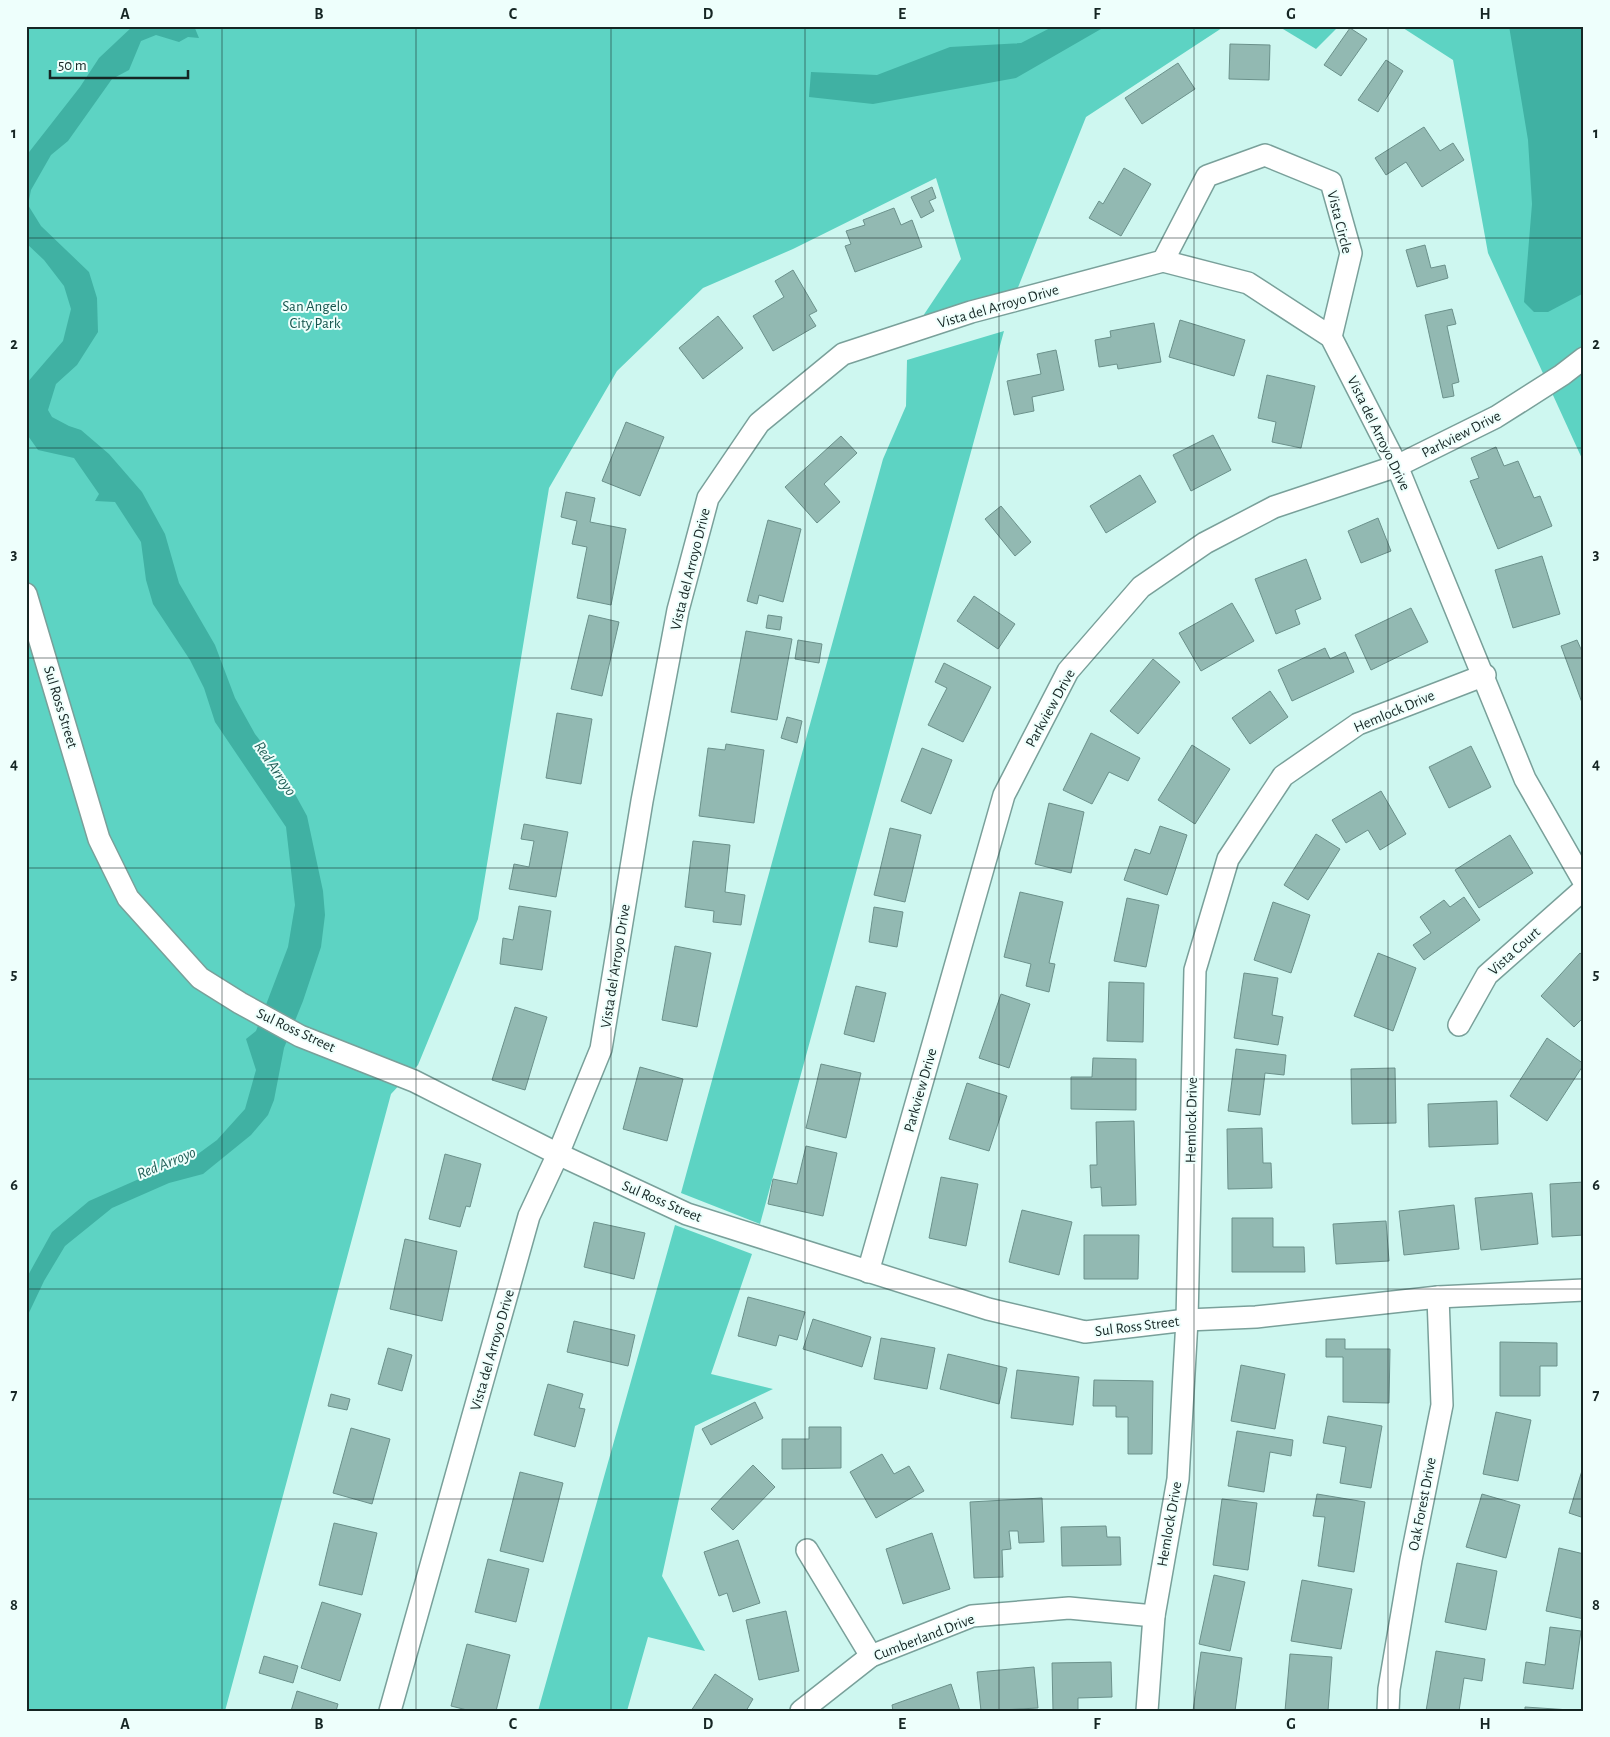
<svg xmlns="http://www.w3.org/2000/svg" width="1610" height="1737" viewBox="0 0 1610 1737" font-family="'Alegreya Sans',sans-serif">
	<rect width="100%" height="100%" fill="#cef7f0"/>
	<g fill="#5dd3c3">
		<path d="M26,26H1225L1086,117L1017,290L923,316L961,259L936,178L793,249L703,288L617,371L549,488L478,919L418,1065L391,1094L225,1711H26Z"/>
		<path d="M1278,26H1339L1316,49Z"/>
		<path d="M1400,26H1584V463L1488,253L1453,60Z"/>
		<path d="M1004,331L760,1224L681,1193L883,459L906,406L907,360Z"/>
		<path d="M675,1225L752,1254L711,1374L773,1389L695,1426L662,1576L705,1651L648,1637L627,1711H538Z"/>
	</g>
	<g fill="#40b1a3">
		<path d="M133,26H194L199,38L188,37L179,42L156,35L141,41L129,70L112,79L68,141L51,155L31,190L28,205L41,226L89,272L97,298L98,332L77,365L56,384L48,410L52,417L69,426L81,430L109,454L142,492L165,534L179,583L215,645L235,698L255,734L279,765L307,816L323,891L325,915L321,947L303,1001L284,1048L274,1100L268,1115L251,1135L203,1174L169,1183L112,1208L65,1246L44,1281L26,1319V1279L52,1232L89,1201L164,1168L187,1162L217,1140L245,1109L256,1070L246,1039L256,1031L288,947L295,905L286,827L215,722L204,688L190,660L153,604L146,580L141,542L115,502L95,501L99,494L74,458L38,450L26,433V384L63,341L71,309L64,286L44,260L26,243V156L80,87L99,58Z"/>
		<path d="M1054,26H1115L1101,29L1016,78L873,104L809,97L811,72L877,75L950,47L1021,43Z"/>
		<path d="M1509,26H1584V293L1548,312H1534L1524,302L1532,204L1528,140Z"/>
	</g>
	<g fill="#92b9b2" stroke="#6b918b">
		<path d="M1350,28L1367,39L1341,76L1324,65Z"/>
		<path d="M1230,44L1270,45L1269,80L1229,79Z"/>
		<path d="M1386,60L1403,71L1378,112L1358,100Z"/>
		<path d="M1178,63L1195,89L1142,124L1125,98Z"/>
		<path d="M1424,127L1440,151L1453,143L1464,160L1422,187L1406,162L1386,175L1375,158Z"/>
		<path d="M1124,168L1151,184L1121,236L1089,218L1099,201L1103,204Z"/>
		<path d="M932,187L936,198L929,201L934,211L921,218L911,197Z"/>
		<path d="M894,208L901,225L912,220L922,247L855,272L845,246L851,244L846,231L865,225L863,220Z"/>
		<path d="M1425,245L1431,268L1445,265L1448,278L1417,287L1406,250Z"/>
		<path d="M793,270L817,311L809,315L816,326L773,351L753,316L784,297L775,281Z"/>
		<path d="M1452,309L1456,324L1447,326L1459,382L1452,384L1454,396L1443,398L1425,315Z"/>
		<path d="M718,316L743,348L703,379L679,348Z"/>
		<path d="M1180,320L1245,340L1234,376L1169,357Z"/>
		<path d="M1154,323L1161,362L1118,369L1117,364L1099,367L1095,340L1111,337L1110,331Z"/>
		<path d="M1056,350L1064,390L1032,397L1034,411L1014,415L1007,381L1041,374L1037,354Z"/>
		<path d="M1267,375L1315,386L1301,448L1272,442L1276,422L1258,418Z"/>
		<path d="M626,422L664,437L640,496L602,481Z"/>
		<path d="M1213,435L1231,470L1191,491L1173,455Z"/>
		<path d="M841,436L857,453L824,484L840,502L817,523L785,487Z"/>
		<path d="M1496,447L1504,466L1518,461L1534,498L1540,496L1552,526L1498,549L1470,481L1479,478L1471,458Z"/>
		<path d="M1140,475L1156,502L1106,533L1090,506Z"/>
		<path d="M566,492L595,498L590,522L626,529L611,605L577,598L587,547L572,544L577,521L561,517Z"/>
		<path d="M1001,506L1031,542L1015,556L985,519Z"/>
		<path d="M1378,518L1391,551L1361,563L1348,531Z"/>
		<path d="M768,520L801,529L783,602L759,595L757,604L747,601Z"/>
		<path d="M1542,556L1560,614L1513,628L1495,570Z"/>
		<path d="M1306,559L1321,599L1295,610L1300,624L1276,634L1255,579Z"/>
		<path d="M974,596L1015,624L998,649L957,621Z"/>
		<path d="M1232,603L1254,641L1201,671L1179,633Z"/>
		<path d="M1411,608L1428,642L1371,670L1355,635Z"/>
		<path d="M589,615L619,622L602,696L571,689Z"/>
		<path d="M768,615L782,617L780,630L766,628Z"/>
		<path d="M746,631L792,639L777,720L731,712Z"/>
		<path d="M798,640L822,644L819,663L795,659Z"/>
		<path d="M1577,640L1584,656V708L1561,646Z"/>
		<path d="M1325,648L1330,659L1345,652L1354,672L1292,701L1278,670Z"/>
		<path d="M1153,659L1180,682L1138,734L1110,711Z"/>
		<path d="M944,663L991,687L963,742L928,725L947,688L935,682Z"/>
		<path d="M1270,691L1288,717L1250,744L1232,718Z"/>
		<path d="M557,713L592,719L581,784L546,778Z"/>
		<path d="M787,717L802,721L797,743L781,738Z"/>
		<path d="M1091,733L1140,758L1128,781L1109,772L1092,804L1063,790Z"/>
		<path d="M726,744L764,750L754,823L699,816L708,748L725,750Z"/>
		<path d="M1192,745L1230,769L1195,824L1158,800Z"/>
		<path d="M1471,746L1491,787L1449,808L1429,767Z"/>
		<path d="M922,748L952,760L931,814L901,801Z"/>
		<path d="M1381,791L1406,834L1380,850L1368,830L1346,843L1332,820Z"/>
		<path d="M1049,803L1084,812L1071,873L1035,864Z"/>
		<path d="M524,824L568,832L556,897L509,889L514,864L529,867L534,841L521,839Z"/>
		<path d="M1160,826L1187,835L1167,895L1124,880L1135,849L1150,854Z"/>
		<path d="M890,828L921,835L905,902L874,895Z"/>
		<path d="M1316,834L1340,849L1308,900L1284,885Z"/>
		<path d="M1510,835L1533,873L1479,908L1455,870Z"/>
		<path d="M693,841L730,845L725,892L745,895L741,925L713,922L714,911L685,907Z"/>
		<path d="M1020,892L1063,902L1049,963L1055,964L1049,992L1026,986L1031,964L1004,957Z"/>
		<path d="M1464,897L1480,920L1424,960L1413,945L1431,933L1420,917L1444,900L1450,907Z"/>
		<path d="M1127,898L1159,905L1146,967L1114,961Z"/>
		<path d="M1273,902L1310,915L1291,973L1254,960Z"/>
		<path d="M519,906L551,911L542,970L500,964L503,938L513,940Z"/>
		<path d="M874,907L903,912L897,947L869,942Z"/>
		<path d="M675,946L711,953L697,1027L662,1020Z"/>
		<path d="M1378,953L1416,968L1393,1031L1354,1016Z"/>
		<path d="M1580,953L1584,956V1017L1574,1027L1541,996Z"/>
		<path d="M1244,973L1278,978L1272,1015L1283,1017L1278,1045L1234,1038Z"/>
		<path d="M1109,982L1144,983L1143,1042L1107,1041Z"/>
		<path d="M856,986L886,993L874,1042L844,1034Z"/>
		<path d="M1001,994L1030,1004L1009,1068L979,1058Z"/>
		<path d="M515,1007L547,1017L525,1090L492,1080Z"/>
		<path d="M1547,1038L1584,1064L1547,1121L1510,1096Z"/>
		<path d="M1236,1049L1286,1055L1284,1075L1265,1073L1260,1115L1228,1111Z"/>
		<path d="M1093,1058L1136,1059V1110L1071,1109V1077H1092Z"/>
		<path d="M821,1064L861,1073L846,1138L806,1128Z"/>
		<path d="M640,1067L683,1079L667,1141L623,1129Z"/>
		<path d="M1395,1068L1396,1123L1352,1124L1351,1069Z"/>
		<path d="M967,1083L1007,1096L989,1151L949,1139Z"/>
		<path d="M1497,1101L1498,1144L1429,1147L1428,1104Z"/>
		<path d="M1134,1121L1136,1205L1102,1206L1101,1187L1091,1188L1090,1165H1097L1096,1122Z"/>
		<path d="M1262,1128L1263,1163H1271L1272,1188L1228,1189L1227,1129Z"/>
		<path d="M806,1146L837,1153L823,1216L768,1204L773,1179L797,1184Z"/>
		<path d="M445,1154L481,1164L470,1207L466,1206L460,1227L429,1219Z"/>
		<path d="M941,1177L978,1184L966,1246L929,1238Z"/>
		<path d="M1584,1182V1235L1552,1237L1550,1184Z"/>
		<path d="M1532,1193L1538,1244L1481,1250L1475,1198Z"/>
		<path d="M1454,1205L1459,1249L1404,1255L1399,1211Z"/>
		<path d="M1022,1210L1072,1222L1059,1275L1009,1262Z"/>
		<path d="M1232,1218H1273V1247H1304L1305,1272H1232Z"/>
		<path d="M1386,1221L1389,1261L1336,1264L1333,1224Z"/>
		<path d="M594,1222L645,1233L634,1279L584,1267Z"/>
		<path d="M1084,1235H1139L1138,1279H1084Z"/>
		<path d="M405,1239L457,1251L442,1321L390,1309Z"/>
		<path d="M748,1297L805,1312L797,1340L779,1335L776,1346L738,1336Z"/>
		<path d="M813,1319L871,1337L862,1367L803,1349Z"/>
		<path d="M574,1321L635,1335L628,1366L567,1352Z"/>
		<path d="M881,1338L935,1348L927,1389L874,1379Z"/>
		<path d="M1326,1339H1345V1349H1390L1389,1403L1343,1402V1357H1326Z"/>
		<path d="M1500,1342L1557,1343V1366H1540V1396H1500Z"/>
		<path d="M388,1348L412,1355L402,1391L378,1384Z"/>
		<path d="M948,1354L1007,1368L999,1404L940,1389Z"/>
		<path d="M1241,1365L1285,1374L1275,1429L1231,1421Z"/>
		<path d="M1017,1370L1079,1377L1073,1425L1011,1418Z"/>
		<path d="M1094,1380L1153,1381L1152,1454H1128V1417H1116V1406H1093Z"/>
		<path d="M548,1384L583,1394L579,1408L585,1409L575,1447L534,1435Z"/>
		<path d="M331,1394L350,1399L347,1410L328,1406Z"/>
		<path d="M755,1402L763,1418L711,1445L702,1429Z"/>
		<path d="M1496,1412L1531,1420L1518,1481L1483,1474Z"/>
		<path d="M1328,1416L1382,1426L1371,1488L1340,1483L1346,1447L1323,1443Z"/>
		<path d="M809,1427H841V1468L782,1469V1439H809Z"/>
		<path d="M351,1428L390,1439L372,1504L333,1493Z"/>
		<path d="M1237,1431L1293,1440L1291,1456L1270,1452L1264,1492L1228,1486Z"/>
		<path d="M882,1454L894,1474L909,1466L924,1491L876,1518L850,1472Z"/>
		<path d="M1584,1464V1518L1569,1513Z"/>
		<path d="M753,1465L775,1487L733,1530L711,1509Z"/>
		<path d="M520,1472L563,1483L543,1562L500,1551Z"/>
		<path d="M1317,1494L1365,1502L1354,1572L1318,1566L1325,1517L1313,1516Z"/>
		<path d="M1482,1494L1520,1505L1506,1558L1466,1547Z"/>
		<path d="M1042,1498L1044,1542L1019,1543L1018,1531H1009L1011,1549L1002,1550L1003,1577L974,1578L970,1502Z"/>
		<path d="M1222,1499L1257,1503L1248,1570L1213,1565Z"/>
		<path d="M334,1523L377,1533L362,1595L319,1585Z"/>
		<path d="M1106,1526L1107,1537H1120L1121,1565L1062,1566L1061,1527Z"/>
		<path d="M932,1533L950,1589L903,1604L886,1549Z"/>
		<path d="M738,1540L760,1603L733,1612L727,1593L719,1596L704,1552Z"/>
		<path d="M1559,1548L1584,1554V1619L1546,1611Z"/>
		<path d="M488,1559L529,1569L516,1622L475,1612Z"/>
		<path d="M1457,1563L1497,1571L1486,1630L1445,1622Z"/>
		<path d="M1214,1575L1245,1582L1230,1651L1199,1644Z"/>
		<path d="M1302,1580L1352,1589L1341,1649L1291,1641Z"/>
		<path d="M322,1602L361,1614L340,1681L301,1668Z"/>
		<path d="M786,1611L799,1671L759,1680L746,1620Z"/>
		<path d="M1550,1627L1581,1631L1573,1689L1523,1683L1526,1662L1545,1665Z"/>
		<path d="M467,1644L510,1655L496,1711H471L451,1706Z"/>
		<path d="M1436,1651L1485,1659L1482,1681L1464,1678L1459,1711H1426Z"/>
		<path d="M1201,1652L1242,1658L1235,1711H1193Z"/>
		<path d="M1290,1654L1332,1657L1328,1711H1285Z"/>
		<path d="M264,1656L298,1666L293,1683L259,1673Z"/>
		<path d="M1111,1662L1112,1697L1078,1698V1711H1053L1052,1663Z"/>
		<path d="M1034,1667L1038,1708L981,1711L977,1672Z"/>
		<path d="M715,1674L753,1699L746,1711H691Z"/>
		<path d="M951,1684L960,1711H893L892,1705Z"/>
		<path d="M297,1691L338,1704L336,1711H291Z"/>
		<path d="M1525,1707L1570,1710V1711H1525Z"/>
	</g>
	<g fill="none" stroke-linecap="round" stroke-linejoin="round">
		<defs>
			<g id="street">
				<path d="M1163,261L1207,176L1265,155L1331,182L1351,253L1331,337"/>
				<path d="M26,594L99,839L128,898L200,978L240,1003L300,1036L414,1081L558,1154L687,1214L988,1309L1085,1332L1187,1320L1256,1317L1438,1297L1584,1290"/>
				<path d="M1459,1025L1487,975L1584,889"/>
				<path d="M868,1272L1004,795L1068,671L1141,587L1205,543L1274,507L1397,466L1496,417L1562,375L1584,358"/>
				<path d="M807,1550L871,1656"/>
				<path d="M390,1711L529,1216L558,1154L601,1049L642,801L678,610L708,498L759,423L843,354L971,312L1163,261L1248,283L1331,337L1397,466L1525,779L1584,882"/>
				<path d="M801,1711L871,1656L972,1616L1069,1608L1154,1616"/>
				<path d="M1147,1711L1154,1616L1178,1479L1187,1320L1195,970L1228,859L1283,776L1358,724L1485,675"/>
				<path d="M1388,1711L1389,1689L1411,1560L1442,1405L1438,1297"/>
			</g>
		</defs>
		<use href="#street" stroke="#79a09a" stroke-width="24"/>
		<use href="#street" stroke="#fff" stroke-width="21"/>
	</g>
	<path fill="none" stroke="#162624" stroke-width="1" stroke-opacity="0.55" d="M222,26V1711M416,26V1711M611,26V1711M805,26V1711M999,26V1711M1194,26V1711M1388,26V1711M26,238H1584M26,448H1584M26,658H1584M26,868H1584M26,1079H1584M26,1289H1584M26,1499H1584"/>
	<g text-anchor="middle" stroke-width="4" stroke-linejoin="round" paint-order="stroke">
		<g font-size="15" fill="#162624" stroke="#eefffc">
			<text transform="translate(1340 222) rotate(76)" y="5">Vista Circle</text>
			<text transform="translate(998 306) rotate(-16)" y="5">Vista del Arroyo Drive</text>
			<text transform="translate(1379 433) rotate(64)" y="5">Vista del Arroyo Drive</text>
			<text transform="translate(1461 434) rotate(-27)" y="5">Parkview Drive</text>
			<text transform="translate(690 569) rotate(-76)" y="5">Vista del Arroyo Drive</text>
			<text transform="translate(61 707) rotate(73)" y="5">Sul Ross Street</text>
			<text transform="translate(1050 708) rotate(-61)" y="5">Parkview Drive</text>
			<text transform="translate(1394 711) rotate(-23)" y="5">Hemlock Drive</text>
			<text transform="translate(1514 951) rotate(-42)" y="5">Vista Court</text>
			<text transform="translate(615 966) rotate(-81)" y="5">Vista del Arroyo Drive</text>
			<text transform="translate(296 1030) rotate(25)" y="5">Sul Ross Street</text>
			<text transform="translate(920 1090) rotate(-74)" y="5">Parkview Drive</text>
			<text transform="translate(1191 1120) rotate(-89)" y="5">Hemlock Drive</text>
			<text transform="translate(662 1201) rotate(23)" y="5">Sul Ross Street</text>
			<text transform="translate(1137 1326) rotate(-7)" y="5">Sul Ross Street</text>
			<text transform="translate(492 1350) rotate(-74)" y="5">Vista del Arroyo Drive</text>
			<text transform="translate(1422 1504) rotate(-79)" y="5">Oak Forest Drive</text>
			<text transform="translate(1169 1524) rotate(-80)" y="5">Hemlock Drive</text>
			<text transform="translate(924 1637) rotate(-21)" y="5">Cumberland Drive</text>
		</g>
		<g font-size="15" fill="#15554d" stroke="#eefffc">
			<text x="315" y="311">San Angelo<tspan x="315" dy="17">City Park</tspan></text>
		</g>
		<g font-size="16" font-style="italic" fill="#25625a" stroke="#eefffc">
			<text transform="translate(276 768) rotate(56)" y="6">Red Arroyo</text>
			<text transform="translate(166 1162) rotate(-22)" y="6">Red Arroyo</text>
		</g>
	</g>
	<rect width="1610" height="1737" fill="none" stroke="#eefffc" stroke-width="55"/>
	<path d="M50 70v8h138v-8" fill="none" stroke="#162624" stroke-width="2.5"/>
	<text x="58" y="70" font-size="15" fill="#162624" stroke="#eefffc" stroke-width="4" paint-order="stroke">50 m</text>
	<rect x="28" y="28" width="1554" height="1682" fill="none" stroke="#162624" stroke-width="2"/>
	<g font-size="16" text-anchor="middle" font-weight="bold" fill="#162624">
		<text x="125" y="19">A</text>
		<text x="319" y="19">B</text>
		<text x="513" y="19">C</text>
		<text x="708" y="19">D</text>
		<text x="902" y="19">E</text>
		<text x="1097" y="19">F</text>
		<text x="1291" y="19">G</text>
		<text x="1485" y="19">H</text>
		<text x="14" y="138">1</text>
		<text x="1596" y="138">1</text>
		<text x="14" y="349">2</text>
		<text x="1596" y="349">2</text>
		<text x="14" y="559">3</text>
		<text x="1596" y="559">3</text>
		<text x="14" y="769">4</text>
		<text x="1596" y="769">4</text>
		<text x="14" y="979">5</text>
		<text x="1596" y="979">5</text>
		<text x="14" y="1190">6</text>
		<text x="1596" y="1190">6</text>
		<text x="14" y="1400">7</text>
		<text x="1596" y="1400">7</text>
		<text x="14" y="1610">8</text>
		<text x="1596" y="1610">8</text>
		<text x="125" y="1729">A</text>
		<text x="319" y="1729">B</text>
		<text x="513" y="1729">C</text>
		<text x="708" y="1729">D</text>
		<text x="902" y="1729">E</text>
		<text x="1097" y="1729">F</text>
		<text x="1291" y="1729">G</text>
		<text x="1485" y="1729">H</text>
	</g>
</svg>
